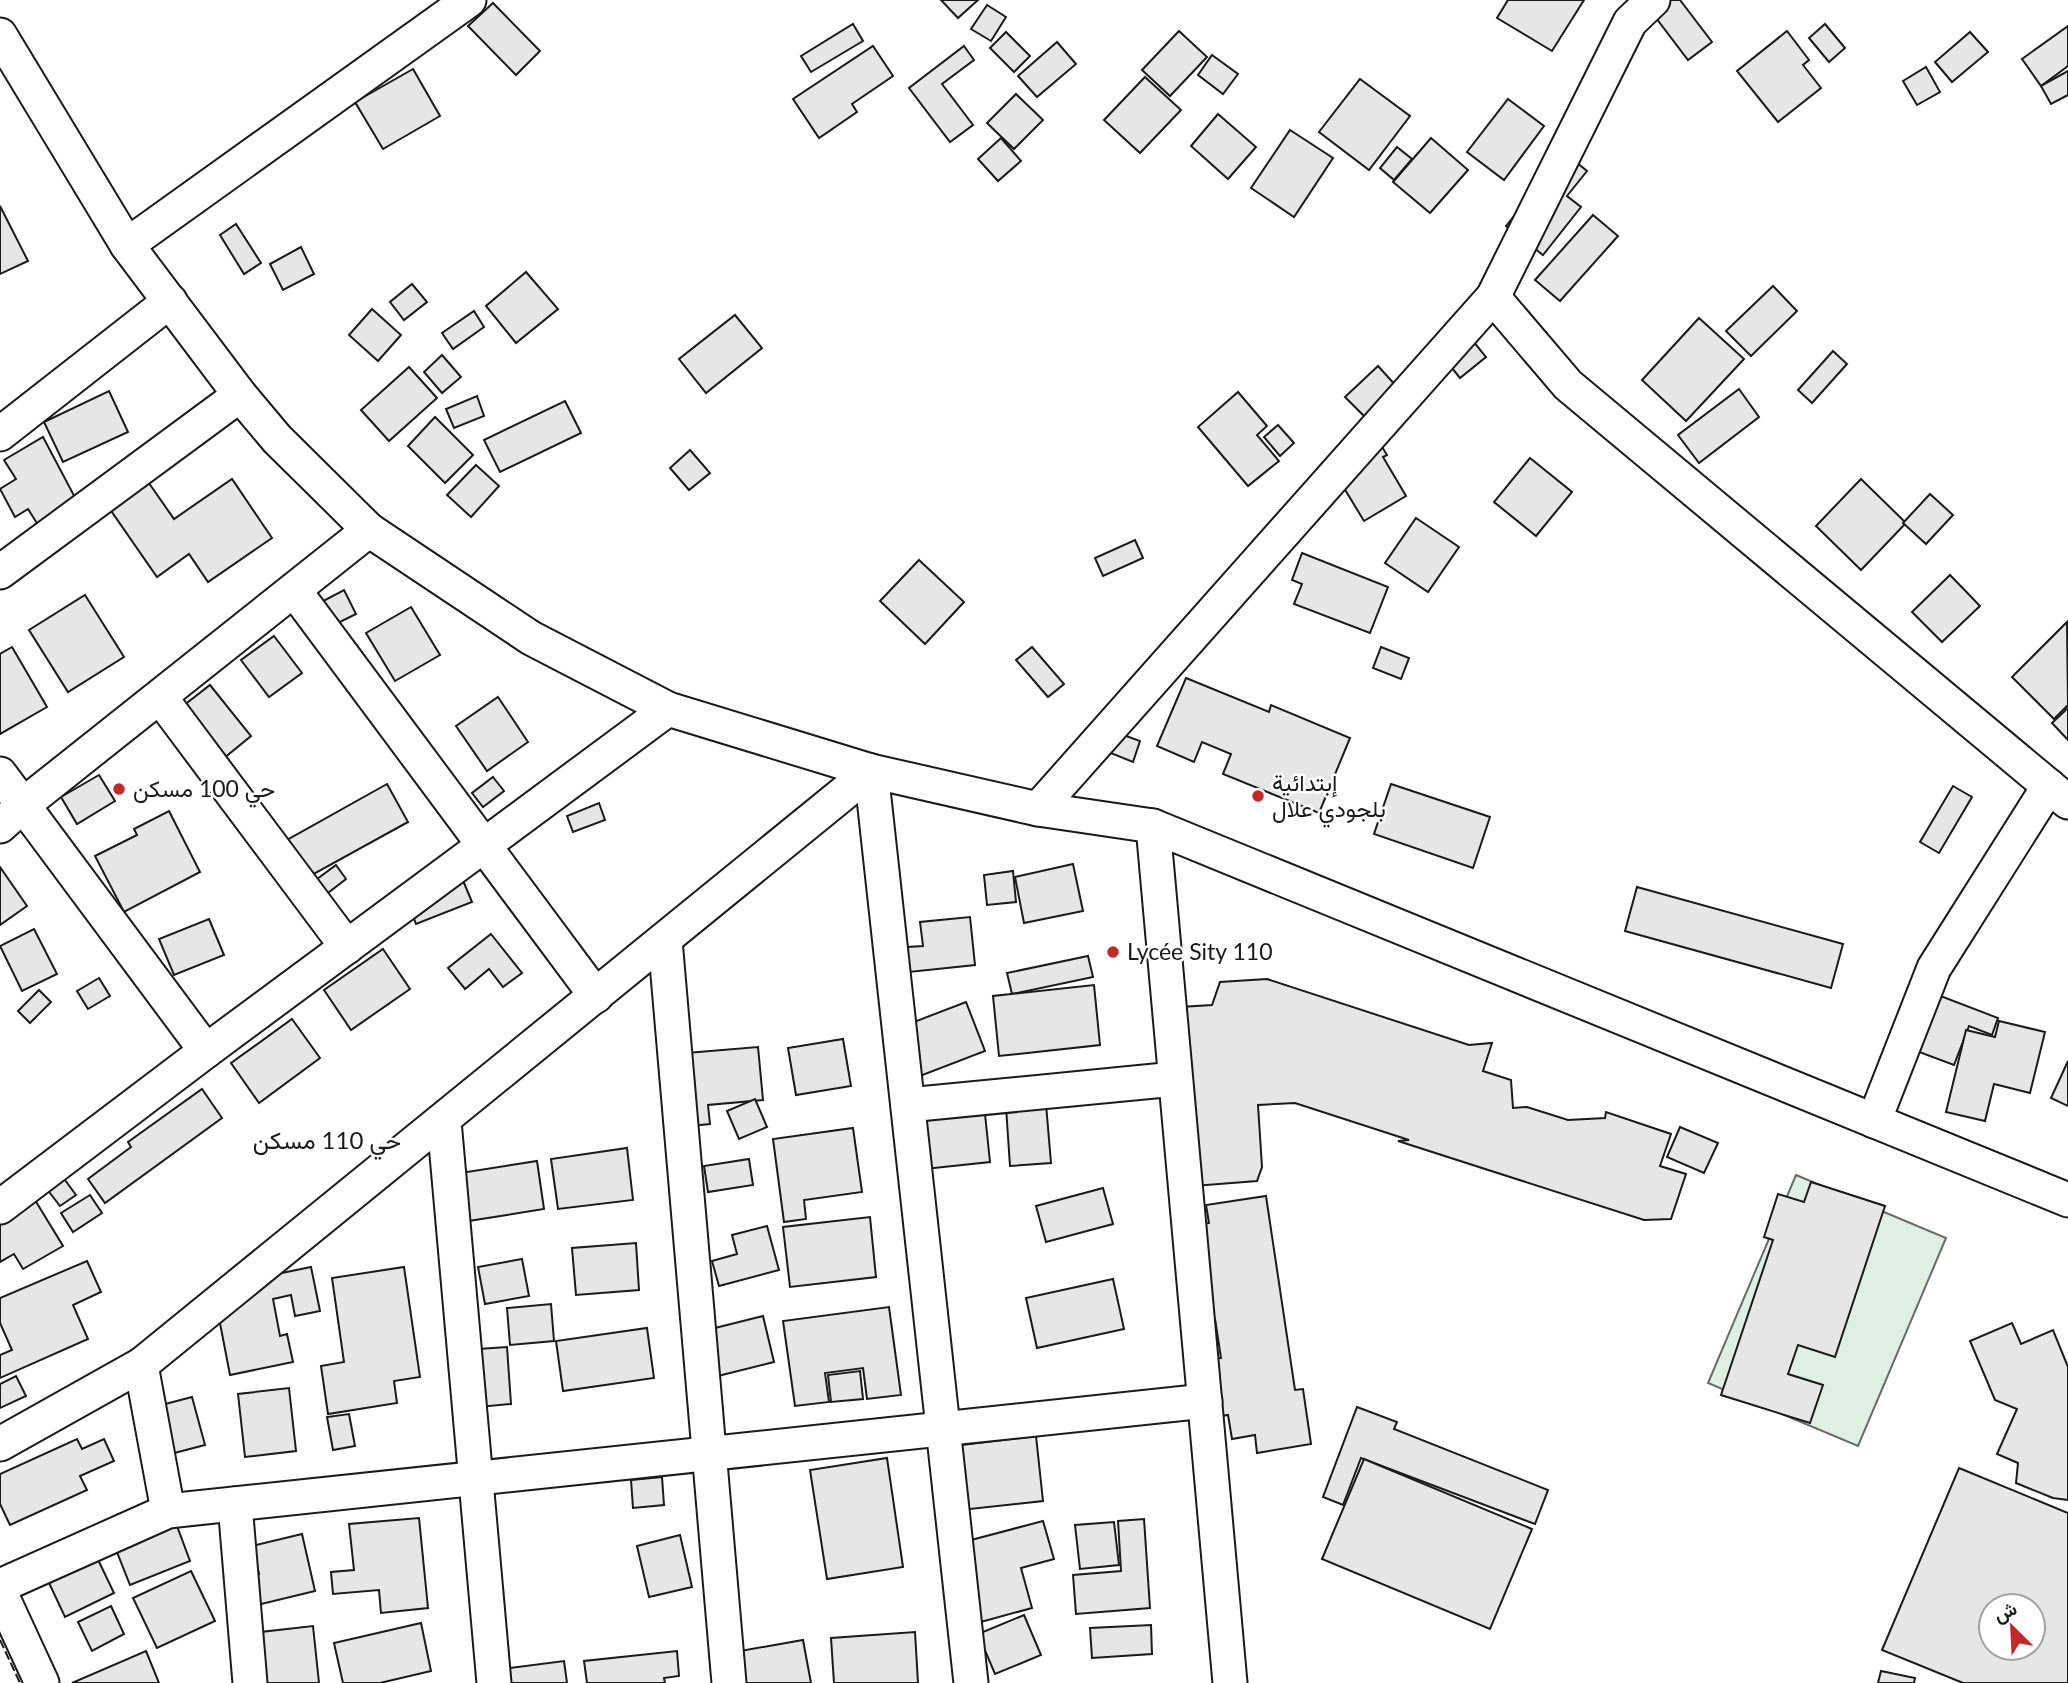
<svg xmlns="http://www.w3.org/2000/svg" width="2068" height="1683" viewBox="0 0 2068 1683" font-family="Lato,Vazirmatn,sans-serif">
	<rect width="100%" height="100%" fill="#fff"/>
	<path fill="#e0efe3" stroke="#6a6a6a" stroke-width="2" d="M1796,1175L1946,1238L1858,1446L1708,1383Z"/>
	<g fill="#e6e6e6" stroke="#1a1a1a" stroke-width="2" fill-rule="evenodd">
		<path d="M941,0H978L958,18Z"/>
		<path d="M1508,0H1584L1552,51L1497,18Z"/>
		<path d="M1656,0H1680L1712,42L1688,60L1647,6Z"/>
		<path d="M493,3L540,51L516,75L468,26Z"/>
		<path d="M987,5L1006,17L991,41L971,29Z"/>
		<path d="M853,24L863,41L811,72L801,56Z"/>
		<path d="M1825,24L1845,48L1829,62L1809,38Z"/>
		<path d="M2068,26V66L2041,86L2022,59Z"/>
		<path d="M1179,31L1207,57L1170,96L1142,70Z"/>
		<path d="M1787,31L1809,60L1803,65L1821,88L1778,122L1737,71Z"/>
		<path d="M1006,32L1030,56L1014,72L990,48Z"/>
		<path d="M1970,32L1988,52L1952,82L1935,62Z"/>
		<path d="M1057,42L1076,64L1037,97L1018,76Z"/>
		<path d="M873,46L893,76L852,104L857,112L819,138L793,99Z"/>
		<path d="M964,46L974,60L942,84L973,125L950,142L909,88Z"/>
		<path d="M1212,55L1238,74L1223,94L1198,75Z"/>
		<path d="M1926,67L1940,92L1917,105L1903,81Z"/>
		<path d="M413,69L440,116L383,149L355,102Z"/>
		<path d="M2068,71V95L2051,104L2041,86Z"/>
		<path d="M1145,77L1181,110L1140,153L1104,120Z"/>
		<path d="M1360,79L1410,116L1369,170L1319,132Z"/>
		<path d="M1016,94L1043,120L1014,149L987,123Z"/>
		<path d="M1508,99L1544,126L1504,180L1467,152Z"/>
		<path d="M1218,114L1256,147L1228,179L1191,146Z"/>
		<path d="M1290,130L1333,158L1294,217L1251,188Z"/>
		<path d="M1001,138L1021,161L998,181L978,159Z"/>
		<path d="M1431,138L1468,170L1430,213L1393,182Z"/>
		<path d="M1397,147L1412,159L1394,180L1380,168Z"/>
		<path d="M1565,153L1587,171L1567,196L1581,207L1543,255L1506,226Z"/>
		<path d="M0,206L28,261L0,274Z"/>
		<path d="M1593,215L1618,236L1560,301L1535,280Z"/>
		<path d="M236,224L261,263L244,274L220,235Z"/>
		<path d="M301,247L314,274L283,290L270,264Z"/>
		<path d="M526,272L558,309L516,343L486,306Z"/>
		<path d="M412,284L427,302L404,320L390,302Z"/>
		<path d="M1773,286L1797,311L1751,356L1726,331Z"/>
		<path d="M372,309L401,335L378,361L349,335Z"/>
		<path d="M474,311L484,327L453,349L442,333Z"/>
		<path d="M735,315L762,348L706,393L679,359Z"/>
		<path d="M1699,318L1744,359L1686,421L1642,380Z"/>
		<path d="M1461,326L1486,357L1460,378L1435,347Z"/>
		<path d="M1833,351L1847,364L1812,403L1798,390Z"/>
		<path d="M442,355L461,377L442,393L424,372Z"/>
		<path d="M1378,366L1398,388L1366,418L1345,397Z"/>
		<path d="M409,367L437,398L389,441L361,410Z"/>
		<path d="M1739,389L1759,417L1699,463L1678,435Z"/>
		<path d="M109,391L128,432L63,462L44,422Z"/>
		<path d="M1238,392L1267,426L1257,435L1279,461L1248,486L1198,427Z"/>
		<path d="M477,396L484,416L454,428L446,409Z"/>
		<path d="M565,401L581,433L500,472L484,440Z"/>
		<path d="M435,417L473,455L445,483L408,446Z"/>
		<path d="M1278,425L1294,443L1280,456L1264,437Z"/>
		<path d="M1373,432L1387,455L1383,457L1406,496L1364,521L1338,478Z"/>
		<path d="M43,437L79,505L40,528L28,509L15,517L0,489L16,479L4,460Z"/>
		<path d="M690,450L710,473L689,490L670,468Z"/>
		<path d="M1530,458L1572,492L1536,536L1494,502Z"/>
		<path d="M476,465L499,486L471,517L447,495Z"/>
		<path d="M137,466L174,519L232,479L272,538L208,582L189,554L157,577L98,492Z"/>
		<path d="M1861,479L1906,523L1861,570L1816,526Z"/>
		<path d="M1930,494L1953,515L1926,544L1903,523Z"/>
		<path d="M1416,518L1459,547L1428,592L1385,563Z"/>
		<path d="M1135,540L1143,558L1103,576L1095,558Z"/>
		<path d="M1302,553L1388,587L1370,633L1294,604L1302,584L1292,580Z"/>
		<path d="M919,560L964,602L925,644L880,601Z"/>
		<path d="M1950,575L1980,606L1942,642L1912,612Z"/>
		<path d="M344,590L356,614L320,632L308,609Z"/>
		<path d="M85,595L124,657L68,692L29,630Z"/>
		<path d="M411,607L440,655L395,681L366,633Z"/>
		<path d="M2067,622L2068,705L2054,719L2012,677Z"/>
		<path d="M274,636L302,673L269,697L241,660Z"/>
		<path d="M12,647L47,707L0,734V654Z"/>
		<path d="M1032,647L1064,684L1048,697L1016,660Z"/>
		<path d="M1381,647L1409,658L1401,679L1373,668Z"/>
		<path d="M1186,678L1269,712L1271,705L1350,738L1319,813L1223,774L1231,754L1202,742L1194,762L1157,746Z"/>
		<path d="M210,685L251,736L207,772L165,720Z"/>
		<path d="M498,697L528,742L487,771L456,726Z"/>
		<path d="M2068,708V740L2052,723Z"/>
		<path d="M1110,730L1140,741L1133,762L1103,750Z"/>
		<path d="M99,775L115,801L77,824L61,797Z"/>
		<path d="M493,777L504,791L483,807L472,793Z"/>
		<path d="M387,784L408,822L292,886L271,849Z"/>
		<path d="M1391,784L1490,817L1473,868L1374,834Z"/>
		<path d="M1953,786L1972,797L1939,853L1920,842Z"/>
		<path d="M599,803L605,820L573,832L567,816Z"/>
		<path d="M169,811L200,872L124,912L95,856L137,835L134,829Z"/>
		<path d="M1073,864L1083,911L1024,923L1015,877Z"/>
		<path d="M336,865L346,879L311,906L301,891Z"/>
		<path d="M0,867L27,906L0,925Z"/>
		<path d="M1013,871L1016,902L987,905L984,875Z"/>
		<path d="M462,878L472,902L416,924L407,900Z"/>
		<path d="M1637,887L1843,944L1831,988L1625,931Z"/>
		<path d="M970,917L975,965L909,972L907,947L923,946L920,922Z"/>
		<path d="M209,919L224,955L174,975L159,939Z"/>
		<path d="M34,929L57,974L22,991L0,946Z"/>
		<path d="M491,934L522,973L503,987L489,969L465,989L448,968Z"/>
		<path d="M383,949L410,989L351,1030L324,990Z"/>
		<path d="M1088,956L1093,977L1012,994L1007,973Z"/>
		<path d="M99,978L110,996L88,1009L77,991Z"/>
		<path d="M1267,979L1469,1045L1492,1043L1483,1071L1511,1080L1513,1108L1527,1107L1568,1120L1605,1118L1606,1112L1671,1134L1660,1166L1686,1174L1671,1219L1644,1220L1398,1141L1409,1140L1295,1103L1258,1105L1262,1167L1257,1181L1194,1186L1180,1007L1212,1005L1220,982Z"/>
		<path d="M1094,985L1100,1045L999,1056L993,996Z"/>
		<path d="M1917,987L1998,1018L1992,1035L1969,1026L1954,1065L1895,1043Z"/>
		<path d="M39,990L51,1002L30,1023L18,1011Z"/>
		<path d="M966,1002L985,1051L920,1076L901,1027Z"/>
		<path d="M292,1019L320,1058L259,1103L231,1063Z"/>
		<path d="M1999,1021L2045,1032L2030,1093L1994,1084L1985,1121L1946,1112L1966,1030L1995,1037Z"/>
		<path d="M843,1039L851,1086L796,1095L788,1048Z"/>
		<path d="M758,1047L763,1100L708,1105L710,1124L670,1128L663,1055Z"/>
		<path d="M2068,1061V1106L2051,1098Z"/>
		<path d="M202,1089L222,1118L105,1203L88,1179L131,1147L128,1142Z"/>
		<path d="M755,1099L767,1127L739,1139L727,1111Z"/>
		<path d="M1046,1104L1051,1163L1010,1166L1006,1107Z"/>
		<path d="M985,1114L990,1162L925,1169L920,1121Z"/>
		<path d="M1680,1127L1718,1143L1704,1173L1667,1157Z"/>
		<path d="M853,1128L862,1192L804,1200L806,1219L784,1222L773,1139Z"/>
		<path d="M627,1148L633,1200L558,1209L551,1159Z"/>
		<path d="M749,1159L753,1185L708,1192L704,1166Z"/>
		<path d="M537,1161L544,1209L462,1222L454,1174Z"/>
		<path d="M59,1172L76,1195L60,1206L43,1184Z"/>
		<path d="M1811,1182L1885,1206L1835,1357L1798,1345L1788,1374L1823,1385L1810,1423L1721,1395L1773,1240L1764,1237L1778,1194L1804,1202Z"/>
		<path d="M1103,1188L1113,1224L1046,1242L1036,1206Z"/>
		<path d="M90,1195L102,1213L73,1232L61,1213Z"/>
		<path d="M1266,1196L1295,1390L1303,1389L1311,1444L1257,1453L1255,1435L1232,1439L1228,1415L1201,1419L1193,1362L1221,1358L1215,1319L1196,1322L1182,1227L1209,1223L1206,1205Z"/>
		<path d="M35,1200L63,1246L23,1269L14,1254L0,1262V1220Z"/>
		<path d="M870,1217L876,1277L790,1287L783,1227Z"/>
		<path d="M767,1226L779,1270L719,1286L712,1261L737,1254L732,1235Z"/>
		<path d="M636,1243L639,1290L576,1295L572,1248Z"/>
		<path d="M522,1259L529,1296L485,1304L478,1267Z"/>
		<path d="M87,1261L101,1292L73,1305L88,1339L0,1378V1355L12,1350L0,1323V1298Z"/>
		<path d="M311,1267L320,1311L295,1316L291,1295L273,1299L280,1336L287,1334L293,1362L230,1375L213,1287Z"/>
		<path d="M404,1267L420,1377L394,1381L397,1403L328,1414L321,1366L344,1362L332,1278Z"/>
		<path d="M1113,1279L1124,1329L1037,1348L1026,1298Z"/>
		<path d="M551,1304L554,1341L510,1345L507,1308Z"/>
		<path d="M889,1307L901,1395L867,1399L863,1368L825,1373L829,1402L795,1406L783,1321Z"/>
		<path d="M763,1316L774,1362L718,1376L707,1330Z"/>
		<path d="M2012,1323L2021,1344L2053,1330L2068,1367V1500L2053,1498L2016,1483L2018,1463L1997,1454L2017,1409L1995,1400L1970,1341Z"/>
		<path d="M647,1328L654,1378L563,1391L556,1341Z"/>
		<path d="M507,1347L511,1404L468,1408L464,1350Z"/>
		<path d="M860,1371L863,1399L831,1402L828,1375Z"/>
		<path d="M16,1376L26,1396L0,1408V1384Z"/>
		<path d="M289,1388L296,1451L245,1457L238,1394Z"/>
		<path d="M192,1397L205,1445L159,1457L146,1409Z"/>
		<path d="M1357,1407L1397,1422L1394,1429L1548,1490L1535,1524L1361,1458L1343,1505L1323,1497Z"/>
		<path d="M349,1414L355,1446L333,1450L327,1417Z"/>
		<path d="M1036,1436L1043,1501L961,1510L953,1446Z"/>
		<path d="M77,1439L82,1449L104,1439L114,1461L80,1476L87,1490L10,1525L0,1504V1474Z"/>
		<path d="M887,1458L903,1567L827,1579L810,1470Z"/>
		<path d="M1364,1459L1532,1529L1490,1629L1322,1559Z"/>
		<path d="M1959,1468L2068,1513V1683H1963L1882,1650ZM1991,1606H2033V1648H1991Z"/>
		<path d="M662,1477L664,1505L633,1508L631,1480Z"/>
		<path d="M174,1518L190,1561L130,1585L113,1542Z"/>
		<path d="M419,1518L428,1608L381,1613L379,1590L333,1594L331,1572L354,1570L349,1524Z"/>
		<path d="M1144,1519L1150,1608L1076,1614L1073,1575L1121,1571L1118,1521Z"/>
		<path d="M1043,1521L1054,1559L1021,1568L1032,1608L977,1623L956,1544Z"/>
		<path d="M1114,1522L1119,1565L1080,1569L1075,1525Z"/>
		<path d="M302,1534L315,1591L249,1607L242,1578L259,1574L252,1546Z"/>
		<path d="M680,1535L692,1587L649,1597L637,1546Z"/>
		<path d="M91,1545L114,1593L65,1617L42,1568Z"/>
		<path d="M191,1571L215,1621L157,1648L133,1598Z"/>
		<path d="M111,1606L124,1634L92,1651L78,1622Z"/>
		<path d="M1024,1615L1041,1655L995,1674L978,1634Z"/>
		<path d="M421,1623L431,1671L380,1683H343L334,1643Z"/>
		<path d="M1151,1625L1152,1654L1092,1658L1090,1628Z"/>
		<path d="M313,1626L319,1683H266L261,1632Z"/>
		<path d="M915,1632L918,1683H834L831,1638Z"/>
		<path d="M803,1640L811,1683H746L740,1651Z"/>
		<path d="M146,1651L159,1683H72Z"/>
		<path d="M677,1651L679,1676L664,1678L665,1683H587L584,1661Z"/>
		<path d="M564,1661L567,1683H496L495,1670Z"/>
		<path d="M1881,1671L1915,1678L1914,1683H1878Z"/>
	</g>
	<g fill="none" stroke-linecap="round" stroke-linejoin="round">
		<defs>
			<g id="minor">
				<path d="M0,35L127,245L240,395L277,439L369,530L531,638L668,709L871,771L1038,809L1153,826L2068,1200"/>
				<path d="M127,245L469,0"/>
				<path d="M1493,297L1568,385L2068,802"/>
				<path d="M0,434L170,301"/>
				<path d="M0,572L240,395"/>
				<path d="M294,590L596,996"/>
				<path d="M160,697L347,947"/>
				<path d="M871,771L971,1683"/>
				<path d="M0,774L206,1051"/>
				<path d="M1038,809L1493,297L1630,22L1653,0"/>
				<path d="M0,826L23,805L369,530"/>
				<path d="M1153,826L1230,1683"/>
				<path d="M665,940L729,1683"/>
				<path d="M908,1105L1175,1079"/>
				<path d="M444,1121L494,1683"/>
				<path d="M1874,1121L1934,968L2049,786"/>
				<path d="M0,1207L206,1051L668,709"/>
				<path d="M141,1365L168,1511"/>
				<path d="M0,1444L141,1365L871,771"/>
				<path d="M235,1504L250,1683"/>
				<path d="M0,1586L168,1511L1205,1401"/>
				<path d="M0,1592L42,1683"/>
			</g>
		</defs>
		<use href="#minor" stroke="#1a1a1a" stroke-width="37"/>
		<use href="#minor" stroke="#fff" stroke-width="33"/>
		<path stroke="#1a1a1a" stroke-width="2" stroke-dasharray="9 3.5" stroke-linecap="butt" d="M0,1640L20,1683"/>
	</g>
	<g fill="#c62828" stroke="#fff" stroke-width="2.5">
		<circle cx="119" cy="789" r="7"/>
		<circle cx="1258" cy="796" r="7"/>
		<circle cx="1113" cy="952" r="7"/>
	</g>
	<g text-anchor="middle" stroke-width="5" stroke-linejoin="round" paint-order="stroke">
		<g font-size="23" fill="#1a1a1a" stroke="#fff" text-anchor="start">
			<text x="1272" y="791">إبتدائية<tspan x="1272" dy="26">بلجودي علال</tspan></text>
			<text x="133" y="797">حي 100 مسكن</text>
			<text x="1127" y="960">Lycée Sity 110</text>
		</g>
		<g font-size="24" fill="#1a1a1a" stroke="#fff">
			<text x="327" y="1149">حي 110 مسكن</text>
		</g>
	</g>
	<g transform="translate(2012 1627) rotate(336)"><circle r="33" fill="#ffffff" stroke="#a3a3a3" stroke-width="2"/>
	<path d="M0-5L12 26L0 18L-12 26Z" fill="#c62828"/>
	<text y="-10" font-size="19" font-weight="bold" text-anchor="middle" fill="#1a1a1a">ش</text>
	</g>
</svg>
